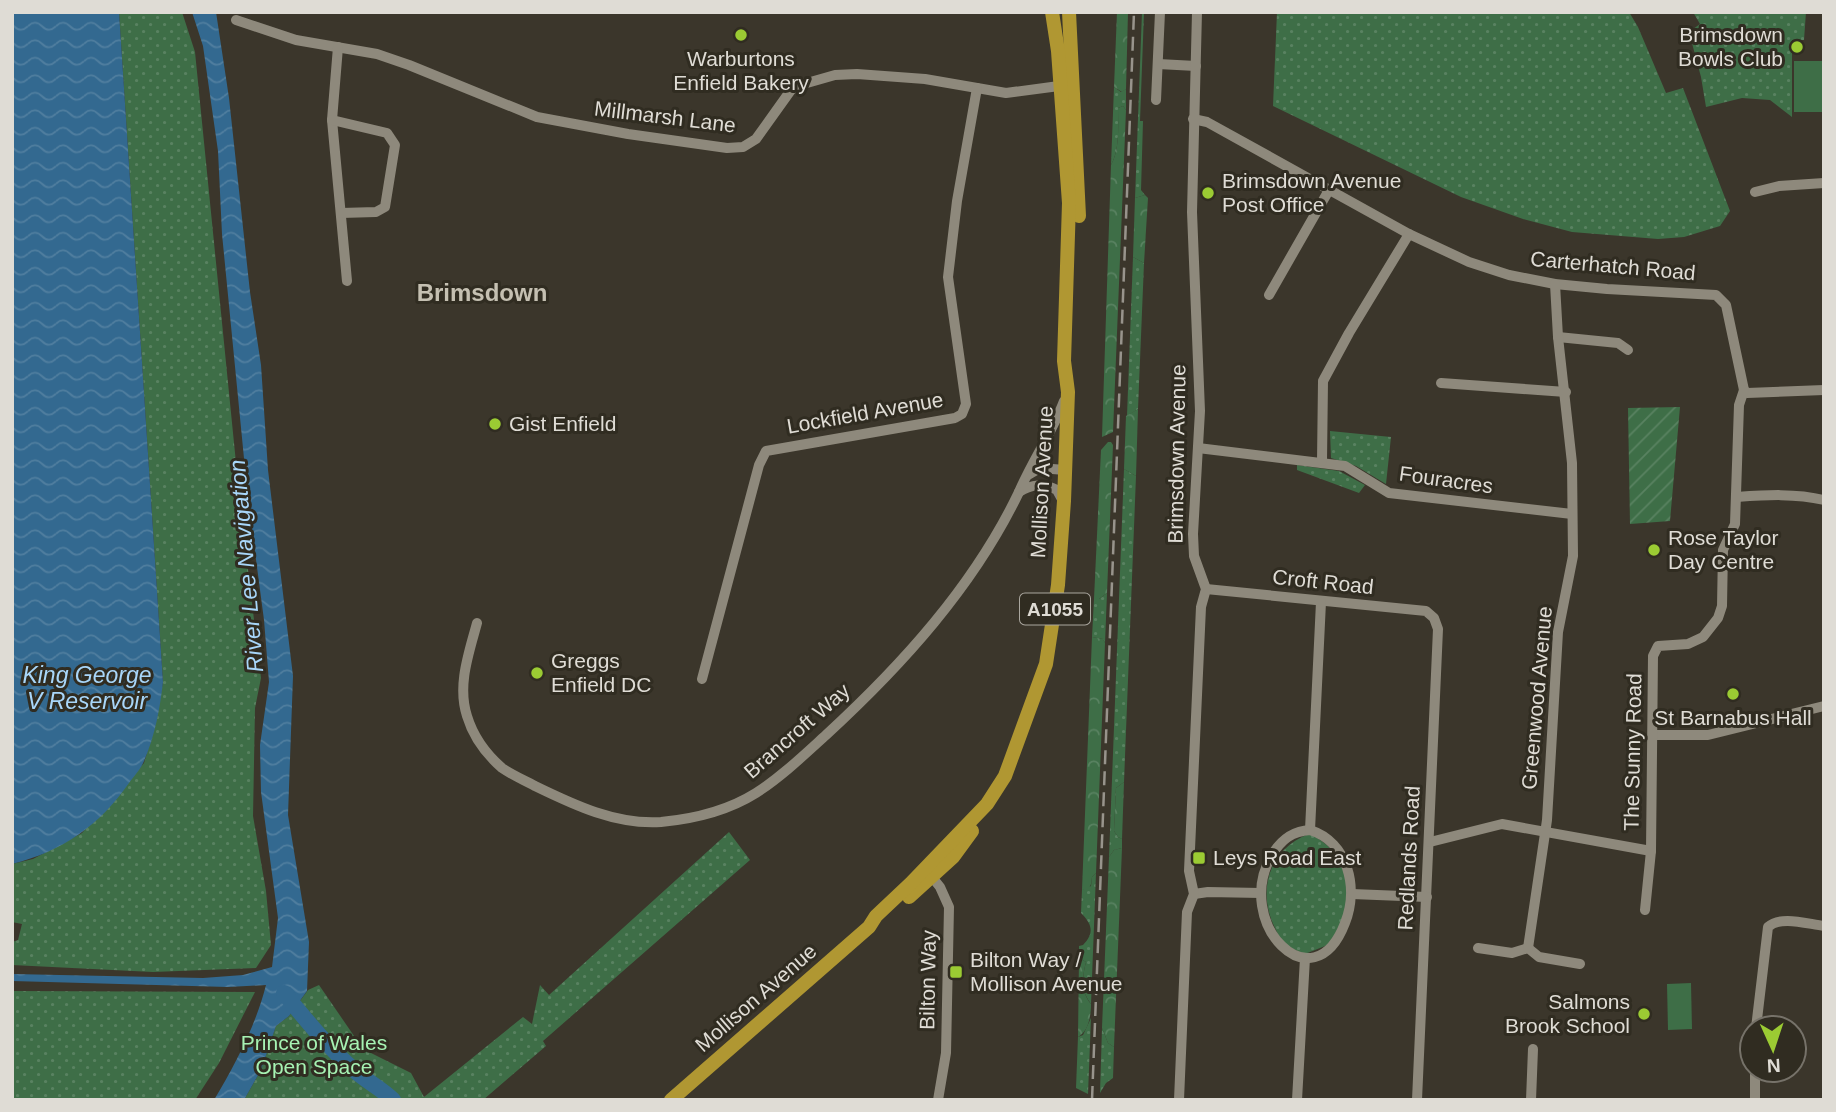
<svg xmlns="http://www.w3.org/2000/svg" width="1836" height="1112" viewBox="0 0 1836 1112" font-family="Arial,sans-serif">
	<defs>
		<pattern id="grass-dots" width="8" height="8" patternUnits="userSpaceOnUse" patternTransform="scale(1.75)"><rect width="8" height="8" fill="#3e6e47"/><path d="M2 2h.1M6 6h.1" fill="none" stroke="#598261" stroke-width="1.8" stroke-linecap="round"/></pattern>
		<pattern id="forest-crowns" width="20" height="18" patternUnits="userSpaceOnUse" patternTransform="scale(1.75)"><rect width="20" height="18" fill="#3e6e47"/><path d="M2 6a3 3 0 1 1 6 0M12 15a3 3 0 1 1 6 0" fill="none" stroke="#598261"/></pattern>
		<pattern id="garden-furrows" width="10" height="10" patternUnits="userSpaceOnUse" patternTransform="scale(1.75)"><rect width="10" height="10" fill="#3e6e47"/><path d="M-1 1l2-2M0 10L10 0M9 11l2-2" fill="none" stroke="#598261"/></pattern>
		<pattern id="water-waves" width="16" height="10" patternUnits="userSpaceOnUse" patternTransform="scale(1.75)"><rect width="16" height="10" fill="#336990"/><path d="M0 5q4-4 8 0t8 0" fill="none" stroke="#507e9f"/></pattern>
	</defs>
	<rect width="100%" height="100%" fill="#3b362b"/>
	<g fill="url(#grass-dots)">
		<path d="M119,12H182L195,52L240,503L261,678L255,708L253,816L266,891L271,945L256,968L153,972L12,965V942L18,940L22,924L12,922V864L33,859L82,833L144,763L154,729L163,682Z"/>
		<path d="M1142,12H1144L1140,121H1143L1141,190L1145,195L1135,198Z"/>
		<path d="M1277,12H1629L1638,27L1666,93L1683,88L1730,211L1720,226L1684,237L1658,239L1572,232L1523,219L1461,197L1273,106Z"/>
		<path d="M1693,12H1806L1804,40H1792V117L1770,100L1742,98L1706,107L1701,77L1689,32L1700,24Z"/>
		<path d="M1114,87L1121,92L1126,89V110L1123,106L1118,108C1118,127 1120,149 1111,165Z"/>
		<path d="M1133,257L1144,263L1138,409L1127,416Z"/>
		<path d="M1330,431L1391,437L1386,484L1356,466L1331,458Z"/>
		<path d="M1297,465L1339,471L1365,485L1359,493L1297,470Z"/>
		<path d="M1124,469L1136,476L1124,782L1116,788L1114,831L1118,837L1122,839V848L1114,850L1109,857Z"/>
		<path d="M1107,593L1105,643L1103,639L1092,637L1094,599H1099Z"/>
		<path d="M729,832L750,860L543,1041L546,1046L483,1100H244L261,1070L276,1026L289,1016L308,990L319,985L363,1049L411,1073L424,1097L523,1017L532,1024L540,985L549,995Z"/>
		<path d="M1309,834C1339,846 1357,882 1345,913C1341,924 1335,934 1330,944L1305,954C1299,951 1290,949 1284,944C1281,941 1278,934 1276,930C1256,893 1268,849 1309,834Z"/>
		<path d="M1096,873L1091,1004C1081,992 1082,977 1086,962L1079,958V946L1083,945C1095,933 1092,924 1081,913L1082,890L1091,886L1092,877Z"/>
		<path d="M12,991L255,992L219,1063L195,1100H12Z"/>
		<path d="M1091,1018L1088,1094L1076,1088L1078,1037L1083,1035Z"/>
		<path d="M1102,1028L1108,1043L1114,1047L1113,1078L1106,1083L1100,1093Z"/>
	</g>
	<g fill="url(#forest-crowns)">
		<path d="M1117,12H1128L1126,89L1122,92L1114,87Z"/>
		<path d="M1123,106L1126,110L1113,432L1102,437L1111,165C1120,149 1118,126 1118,108Z"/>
		<path d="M1145,195L1148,198L1144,263L1133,257L1135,198Z"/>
		<path d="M1138,409L1136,476L1124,469L1126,416Z"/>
		<path d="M1108,442H1111L1113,445L1107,593L1099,599H1094L1101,450Z"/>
		<path d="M1092,637L1103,639L1105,643L1096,873L1092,877C1091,886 1091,889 1082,890Z"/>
		<path d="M1124,782L1122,839L1118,837L1114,831L1116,788Z"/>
		<path d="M1122,848L1114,1047L1108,1043L1102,1028L1109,857L1114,850Z"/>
		<path d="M1079,958L1086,962C1082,977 1081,992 1091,1004C1091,1015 1089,1031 1078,1037Z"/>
	</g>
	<path fill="url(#garden-furrows)" d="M1680,407L1670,521L1630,524L1628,408Z"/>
	<g fill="#3e6e47">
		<rect x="1794" y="61" width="30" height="51"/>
		<path d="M1691,983L1692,1029L1668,1030L1667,984Z"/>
	</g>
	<g fill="url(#water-waves)">
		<path d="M12,12H119L163,682C160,708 155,736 144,761C141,769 134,776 129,783C99,826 63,851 12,864Z"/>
		<path d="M192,12H216L229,98L250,292L261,365L268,470L293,676L288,815L309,942L307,991L289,1016L276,1026L261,1070L244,1100H214C235,1065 256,1025 266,985L228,987L12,981V974L203,978L243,975L272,967L278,918L261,792L260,745L269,682L264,620L248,499L222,234L218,151L203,46Z"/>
	</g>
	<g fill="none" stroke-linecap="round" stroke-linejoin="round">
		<path stroke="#336990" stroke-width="16" d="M284,993C306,1020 328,1047 354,1070C366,1081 381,1088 393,1100"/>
		<g stroke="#8e897c" stroke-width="10">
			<path d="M236,20L296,40L377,54L409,65L537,117L628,134L727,148L743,147L756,139L791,90L800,85L835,75L857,74L925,79L1006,93L1059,86L1066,87"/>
			<path d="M338,47L332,120L347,281"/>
			<path d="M1158,64L1196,66"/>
			<path d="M1156,100L1160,12"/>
			<path d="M1193,119L1207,122L1409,234L1469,262L1509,275L1555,284L1607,289L1716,295L1726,305L1744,390L1747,393L1824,390"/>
			<path d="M332,120L387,133L395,145L385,207L376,212L341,213"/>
			<path d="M1755,192L1779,186L1824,183"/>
			<path d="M1269,295L1329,190"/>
			<path d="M1558,337L1618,343L1628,350"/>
			<path d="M1441,383L1566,392"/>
			<path d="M1198,448L1345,466L1389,493L1572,514"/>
			<path d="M1322,461L1323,381L1349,333L1409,234"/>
			<path d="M1028,475L1040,468L1065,470"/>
			<path d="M1736,497C1766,495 1795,493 1824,500"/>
			<path d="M1063,501L1057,490C1043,483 1032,484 1019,492C1032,461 1052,433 1064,401"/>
			<path d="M1206,589L1426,611L1434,618L1438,629L1417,1100"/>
			<path d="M477,623C469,653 457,685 467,716C473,736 486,754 502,768C512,775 524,780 535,786C574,805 616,825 661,822C693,819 729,810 756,793C781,777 804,755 826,735C902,665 974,586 1019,492"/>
			<path d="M702,679L759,465L766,451L955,418L962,414L966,404L948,277L957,201L977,88"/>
			<path d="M1653,735H1708L1824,706"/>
			<path d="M1310,830C1348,842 1359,888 1345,923C1313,1007 1232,922 1272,855C1281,840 1292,831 1310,830Z"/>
			<path d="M1310,830L1321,602"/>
			<path d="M1430,842L1502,824L1651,851"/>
			<path d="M928,872L940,887L949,907L946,1053L938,1100"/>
			<path d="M1194,894L1208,892L1261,893"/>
			<path d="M1352,894L1427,897"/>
			<path d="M1645,910L1651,851L1653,656L1658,646L1688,644L1703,637L1718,618L1722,606L1723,550L1735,524L1739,405L1744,390"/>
			<path d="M1478,948L1512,953L1528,948L1539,957L1580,964"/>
			<path d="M1528,948L1547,820L1558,632L1573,556L1572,463L1558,337L1555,284"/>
			<path d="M1756,1028L1768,927C1781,915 1807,924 1824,926"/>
			<path d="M1755,1070V1100"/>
			<path d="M1179,1100L1187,912L1194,894L1189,871L1201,607L1206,589L1194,556L1193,534L1200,411L1192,212L1197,12"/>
			<path d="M1297,1100L1305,958"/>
			<path d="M1531,1100L1533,1049"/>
		</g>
		<g stroke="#b09732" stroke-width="14">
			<path d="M1069,12L1079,216"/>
			<path d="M909,897L953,857L972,831"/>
			<path d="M671,1100L869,927L876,916L911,883L987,804L1005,776L1046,664L1058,585L1064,501L1068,392L1064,361L1069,203L1058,51L1052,12"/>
		</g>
		<path stroke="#98948c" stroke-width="2.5" stroke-dasharray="14 7" stroke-linecap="butt" d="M1092,1100L1134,12"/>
	</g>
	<g fill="#9bcb33" stroke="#302c21" stroke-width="2.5">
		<circle cx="741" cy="35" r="7"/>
		<circle cx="1797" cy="47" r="7"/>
		<circle cx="1208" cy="193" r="7"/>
		<circle cx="495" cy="424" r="7"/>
		<circle cx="1654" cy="550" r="7"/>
		<circle cx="537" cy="673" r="7"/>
		<circle cx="1733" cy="694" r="7"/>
		<rect x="1192" y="851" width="14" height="14" rx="3.5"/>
		<rect x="949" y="965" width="14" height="14" rx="3.5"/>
		<circle cx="1644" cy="1014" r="7"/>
	</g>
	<g text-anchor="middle" stroke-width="6" stroke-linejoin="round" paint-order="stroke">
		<rect fill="#302c21" stroke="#aaa79f" stroke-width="2" x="1020" y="593.5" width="70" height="31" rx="5"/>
		<g font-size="19" font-weight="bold" fill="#dfdcd5">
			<text x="1055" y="616">A1055</text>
		</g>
		<g font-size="21" fill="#dfdcd5" stroke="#302c21" text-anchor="start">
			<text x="1783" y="42" text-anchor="end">Brimsdown<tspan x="1783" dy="24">Bowls Club</tspan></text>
			<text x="741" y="66" text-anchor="middle">Warburtons<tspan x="741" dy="24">Enfield Bakery</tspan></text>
			<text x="1222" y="188">Brimsdown Avenue<tspan x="1222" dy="24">Post Office</tspan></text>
			<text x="509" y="431">Gist Enfield</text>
			<text x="1668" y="545">Rose Taylor<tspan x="1668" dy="24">Day Centre</tspan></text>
			<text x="551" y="668">Greggs<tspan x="551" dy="24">Enfield DC</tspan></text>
			<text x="1733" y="725" text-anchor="middle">St Barnabus Hall</text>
			<text x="1213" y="865">Leys Road East</text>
			<text x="970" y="967">Bilton Way /<tspan x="970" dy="24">Mollison Avenue</tspan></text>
			<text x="1630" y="1009" text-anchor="end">Salmons<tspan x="1630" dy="24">Brook School</tspan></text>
		</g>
		<g font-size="21" fill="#dfdcd5" stroke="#302c21">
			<text transform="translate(665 117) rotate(7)" y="7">Millmarsh Lane</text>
			<text transform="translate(1613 266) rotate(5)" y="7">Carterhatch Road</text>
			<text transform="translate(865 413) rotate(-10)" y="7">Lockfield Avenue</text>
			<text transform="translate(1177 454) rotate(-89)" y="7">Brimsdown Avenue</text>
			<text transform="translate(1446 480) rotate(8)" y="7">Fouracres</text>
			<text transform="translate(1042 482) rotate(-87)" y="7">Mollison Avenue</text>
			<text transform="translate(1323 582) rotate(6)" y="7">Croft Road</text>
			<text transform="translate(1537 698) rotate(-85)" y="7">Greenwood Avenue</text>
			<text transform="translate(797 731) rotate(-41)" y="7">Brancroft Way</text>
			<text transform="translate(1633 752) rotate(-89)" y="7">The Sunny Road</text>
			<text transform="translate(1409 858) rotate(-87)" y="7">Redlands Road</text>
			<text transform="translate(928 980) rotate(-89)" y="7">Bilton Way</text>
			<text transform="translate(756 998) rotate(-41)" y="7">Mollison Avenue</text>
		</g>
		<g font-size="21" fill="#a6f2b3" stroke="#302c21">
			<text x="314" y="1050">Prince of Wales<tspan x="314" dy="24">Open Space</tspan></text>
		</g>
		<g font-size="23" font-style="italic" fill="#a8d6f9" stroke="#302c21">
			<text transform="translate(246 566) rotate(-95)" y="8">River Lee Navigation</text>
			<text x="87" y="683">King George<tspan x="87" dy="26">V Reservoir</tspan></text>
		</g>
		<g font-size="24" font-weight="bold" fill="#c5c0b2" stroke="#302c21">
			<text x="482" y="301">Brimsdown</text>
		</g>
	</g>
	<rect width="1836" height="1112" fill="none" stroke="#dfdcd5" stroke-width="28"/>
	<g transform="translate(1773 1049) rotate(177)"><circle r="33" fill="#302c21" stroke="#767269" stroke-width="2"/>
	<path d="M0-5L12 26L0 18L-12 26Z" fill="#9bcb33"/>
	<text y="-10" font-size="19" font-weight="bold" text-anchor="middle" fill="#dfdcd5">N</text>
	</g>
</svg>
